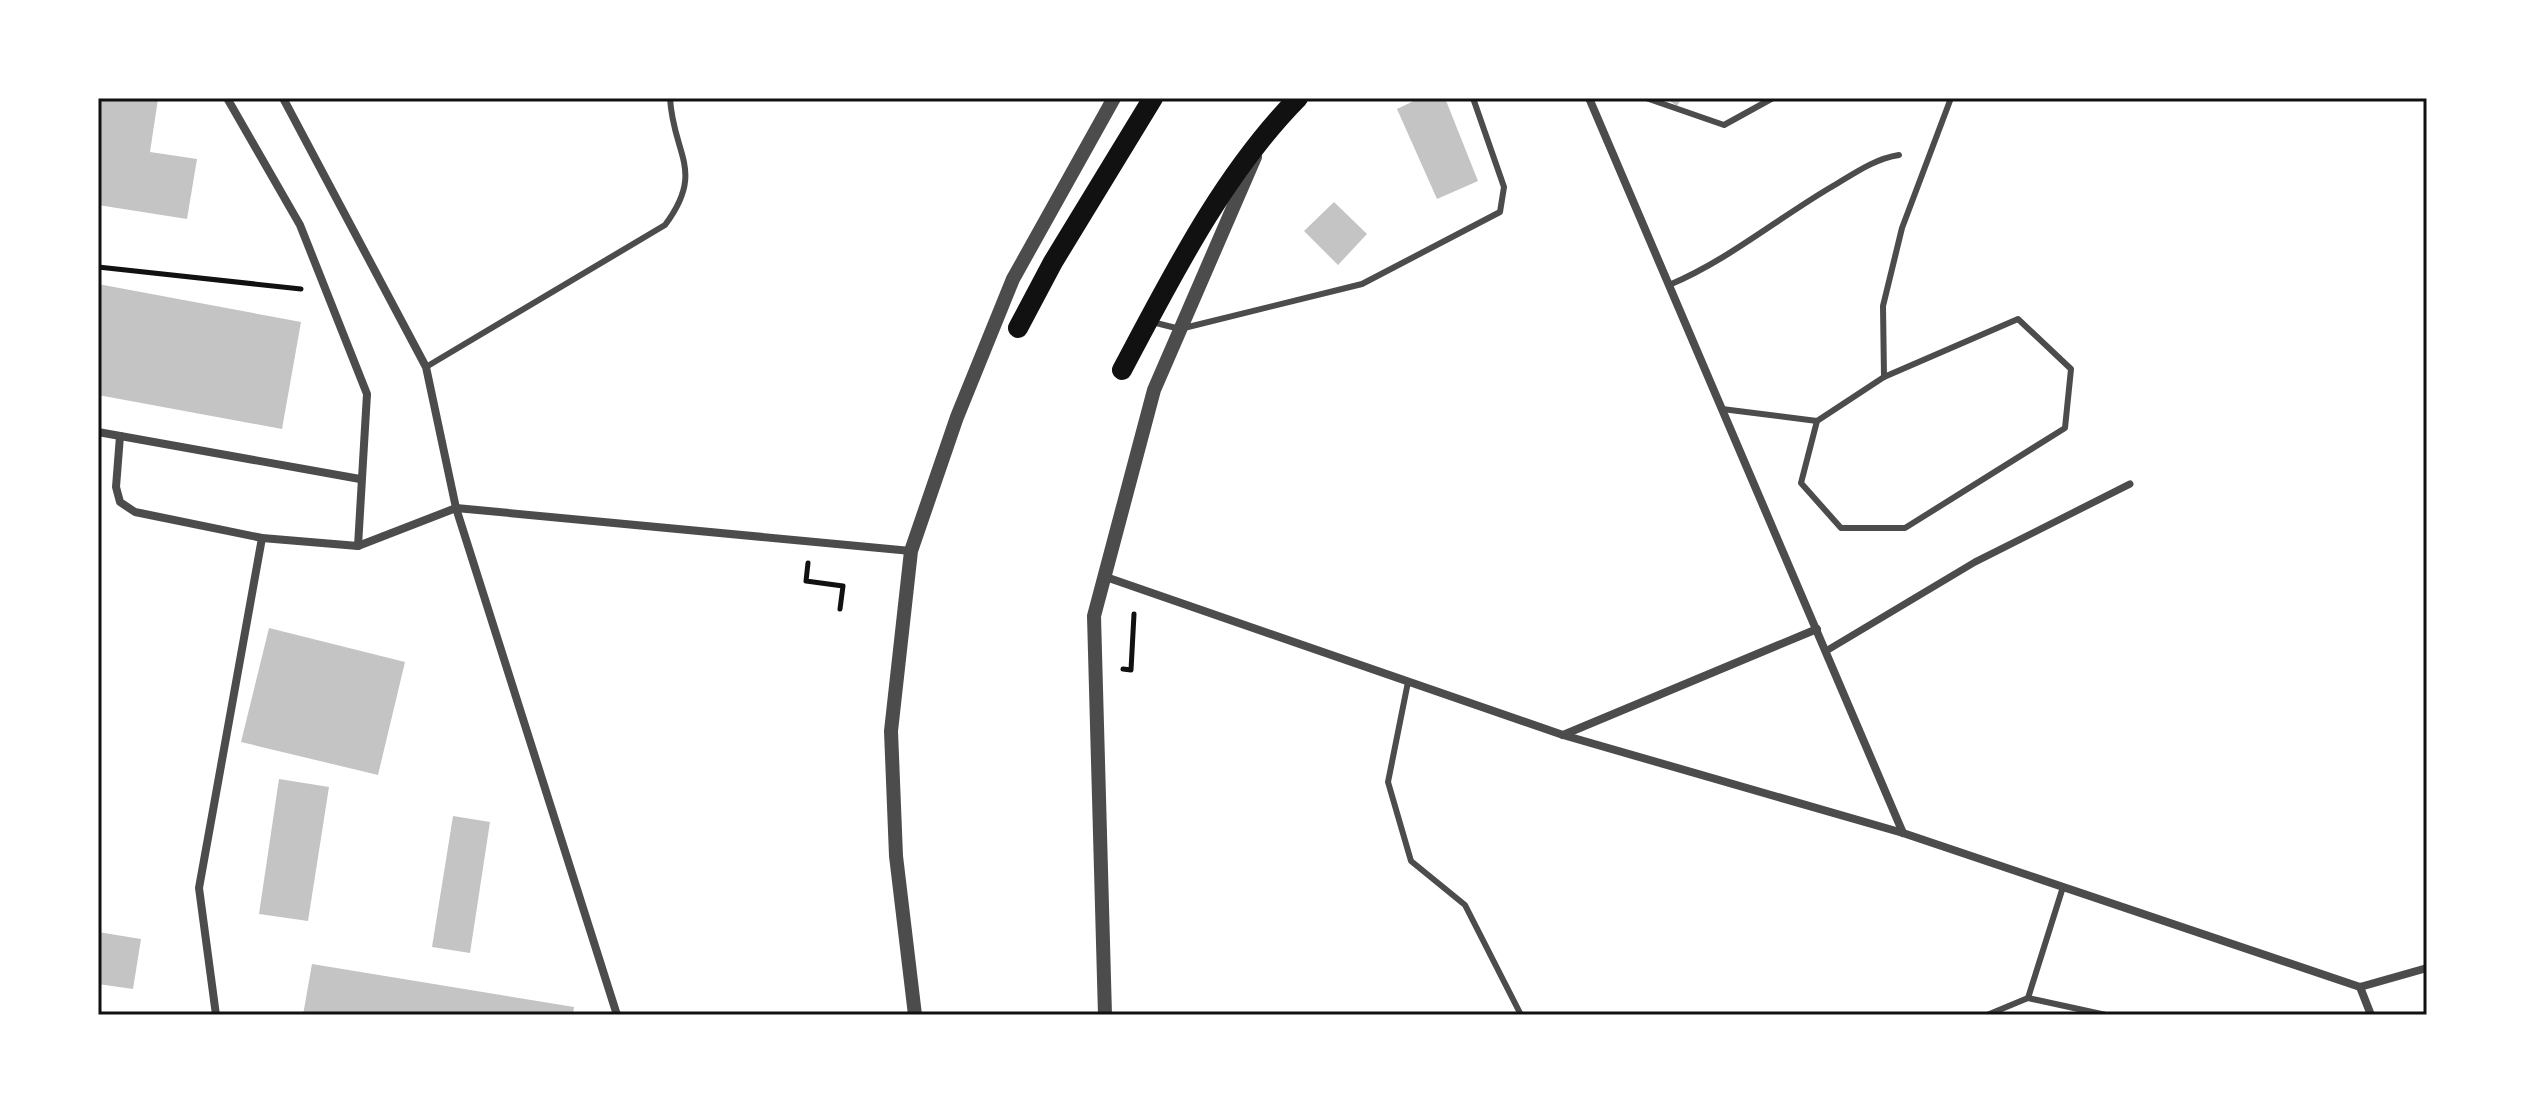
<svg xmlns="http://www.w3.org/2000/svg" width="2525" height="1113" viewBox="0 0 2525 1113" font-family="'IBM Plex Serif',serif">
	<rect width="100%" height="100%" fill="#fff"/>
	<g fill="#c4c4c4">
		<path d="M98,98L158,99L150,152L197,159L187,219L98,205Z"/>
		<path d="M1420,98H1445L1478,181L1437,199L1397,109Z"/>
		<path d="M1665,98H1682L1677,106Z"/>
		<path d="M1334,202L1367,234L1338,265L1304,231Z"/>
		<path d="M98,284L301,322L282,429L98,395Z"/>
		<path d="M269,628L405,662L378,775L241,742Z"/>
		<path d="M279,779L329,787L308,921L259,914Z"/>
		<path d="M453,816L490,822L470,953L432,947Z"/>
		<path d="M98,932L141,939L133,989L98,984Z"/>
		<path d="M312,964L574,1007L573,1015H303Z"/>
	</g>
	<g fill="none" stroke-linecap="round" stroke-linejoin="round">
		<g stroke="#111" stroke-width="5">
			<path d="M98,267L301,289"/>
			<path d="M808,563L806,581L843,586L840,609"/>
			<path d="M1123,669L1131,670L1134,614"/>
		</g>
		<g stroke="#4c4c4c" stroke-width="6">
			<path d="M1646,98L1724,125L1773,98"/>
			<path d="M1669,285C1727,261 1778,218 1833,186C1855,173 1874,159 1899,155"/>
			<path d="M1152,322L1180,329L1362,284L1500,212L1504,187L1473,98"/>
			<path d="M426,367L665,225C706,170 673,155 670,98"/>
			<path d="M1722,409L1817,421L1884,377L1883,306L1902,228L1951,98"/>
			<path d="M1817,421L1801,483L1841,528H1905L2065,428L2071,369L2018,319L1884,377"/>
			<path d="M1408,682L1388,782L1411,861L1465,905L1521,1015"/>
			<path d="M2028,998L2063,887"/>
			<path d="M1987,1015L2028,998L2106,1015"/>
		</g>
		<path stroke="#4c4c4c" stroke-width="7" d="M1826,651L1975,562L2130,484"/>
		<g stroke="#4c4c4c" stroke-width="8">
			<path d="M227,98L300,225L367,394L358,546"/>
			<path d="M283,98L426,367L456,508L617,1015"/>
			<path d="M1589,98L1903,833"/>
			<path d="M98,432L360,479"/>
			<path d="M120,436L116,487L120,502L135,512L262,538L358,546L456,508L911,551"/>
			<path d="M1103,576L1563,735L1903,833L2360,987"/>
			<path d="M1563,735L1817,629"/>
			<path d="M2360,987L2427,968"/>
			<path d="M2360,987L2371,1015"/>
			<path d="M216,1015L199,888L262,538"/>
		</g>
		<g stroke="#4c4c4c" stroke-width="14">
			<path d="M915,1015L896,856L891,731L911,551L957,417L1013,279L1114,98"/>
			<path d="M1105,1015L1094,616L1154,390L1255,157"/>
		</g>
		<g stroke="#111" stroke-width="20">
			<path d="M1018,328L1053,262L1153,98"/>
			<path d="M1122,370C1172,276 1223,174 1298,98"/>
		</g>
	</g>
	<rect width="2525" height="1113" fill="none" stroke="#ffffff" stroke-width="200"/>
	<rect x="100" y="100" width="2325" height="913" fill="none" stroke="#111" stroke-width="3"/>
</svg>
